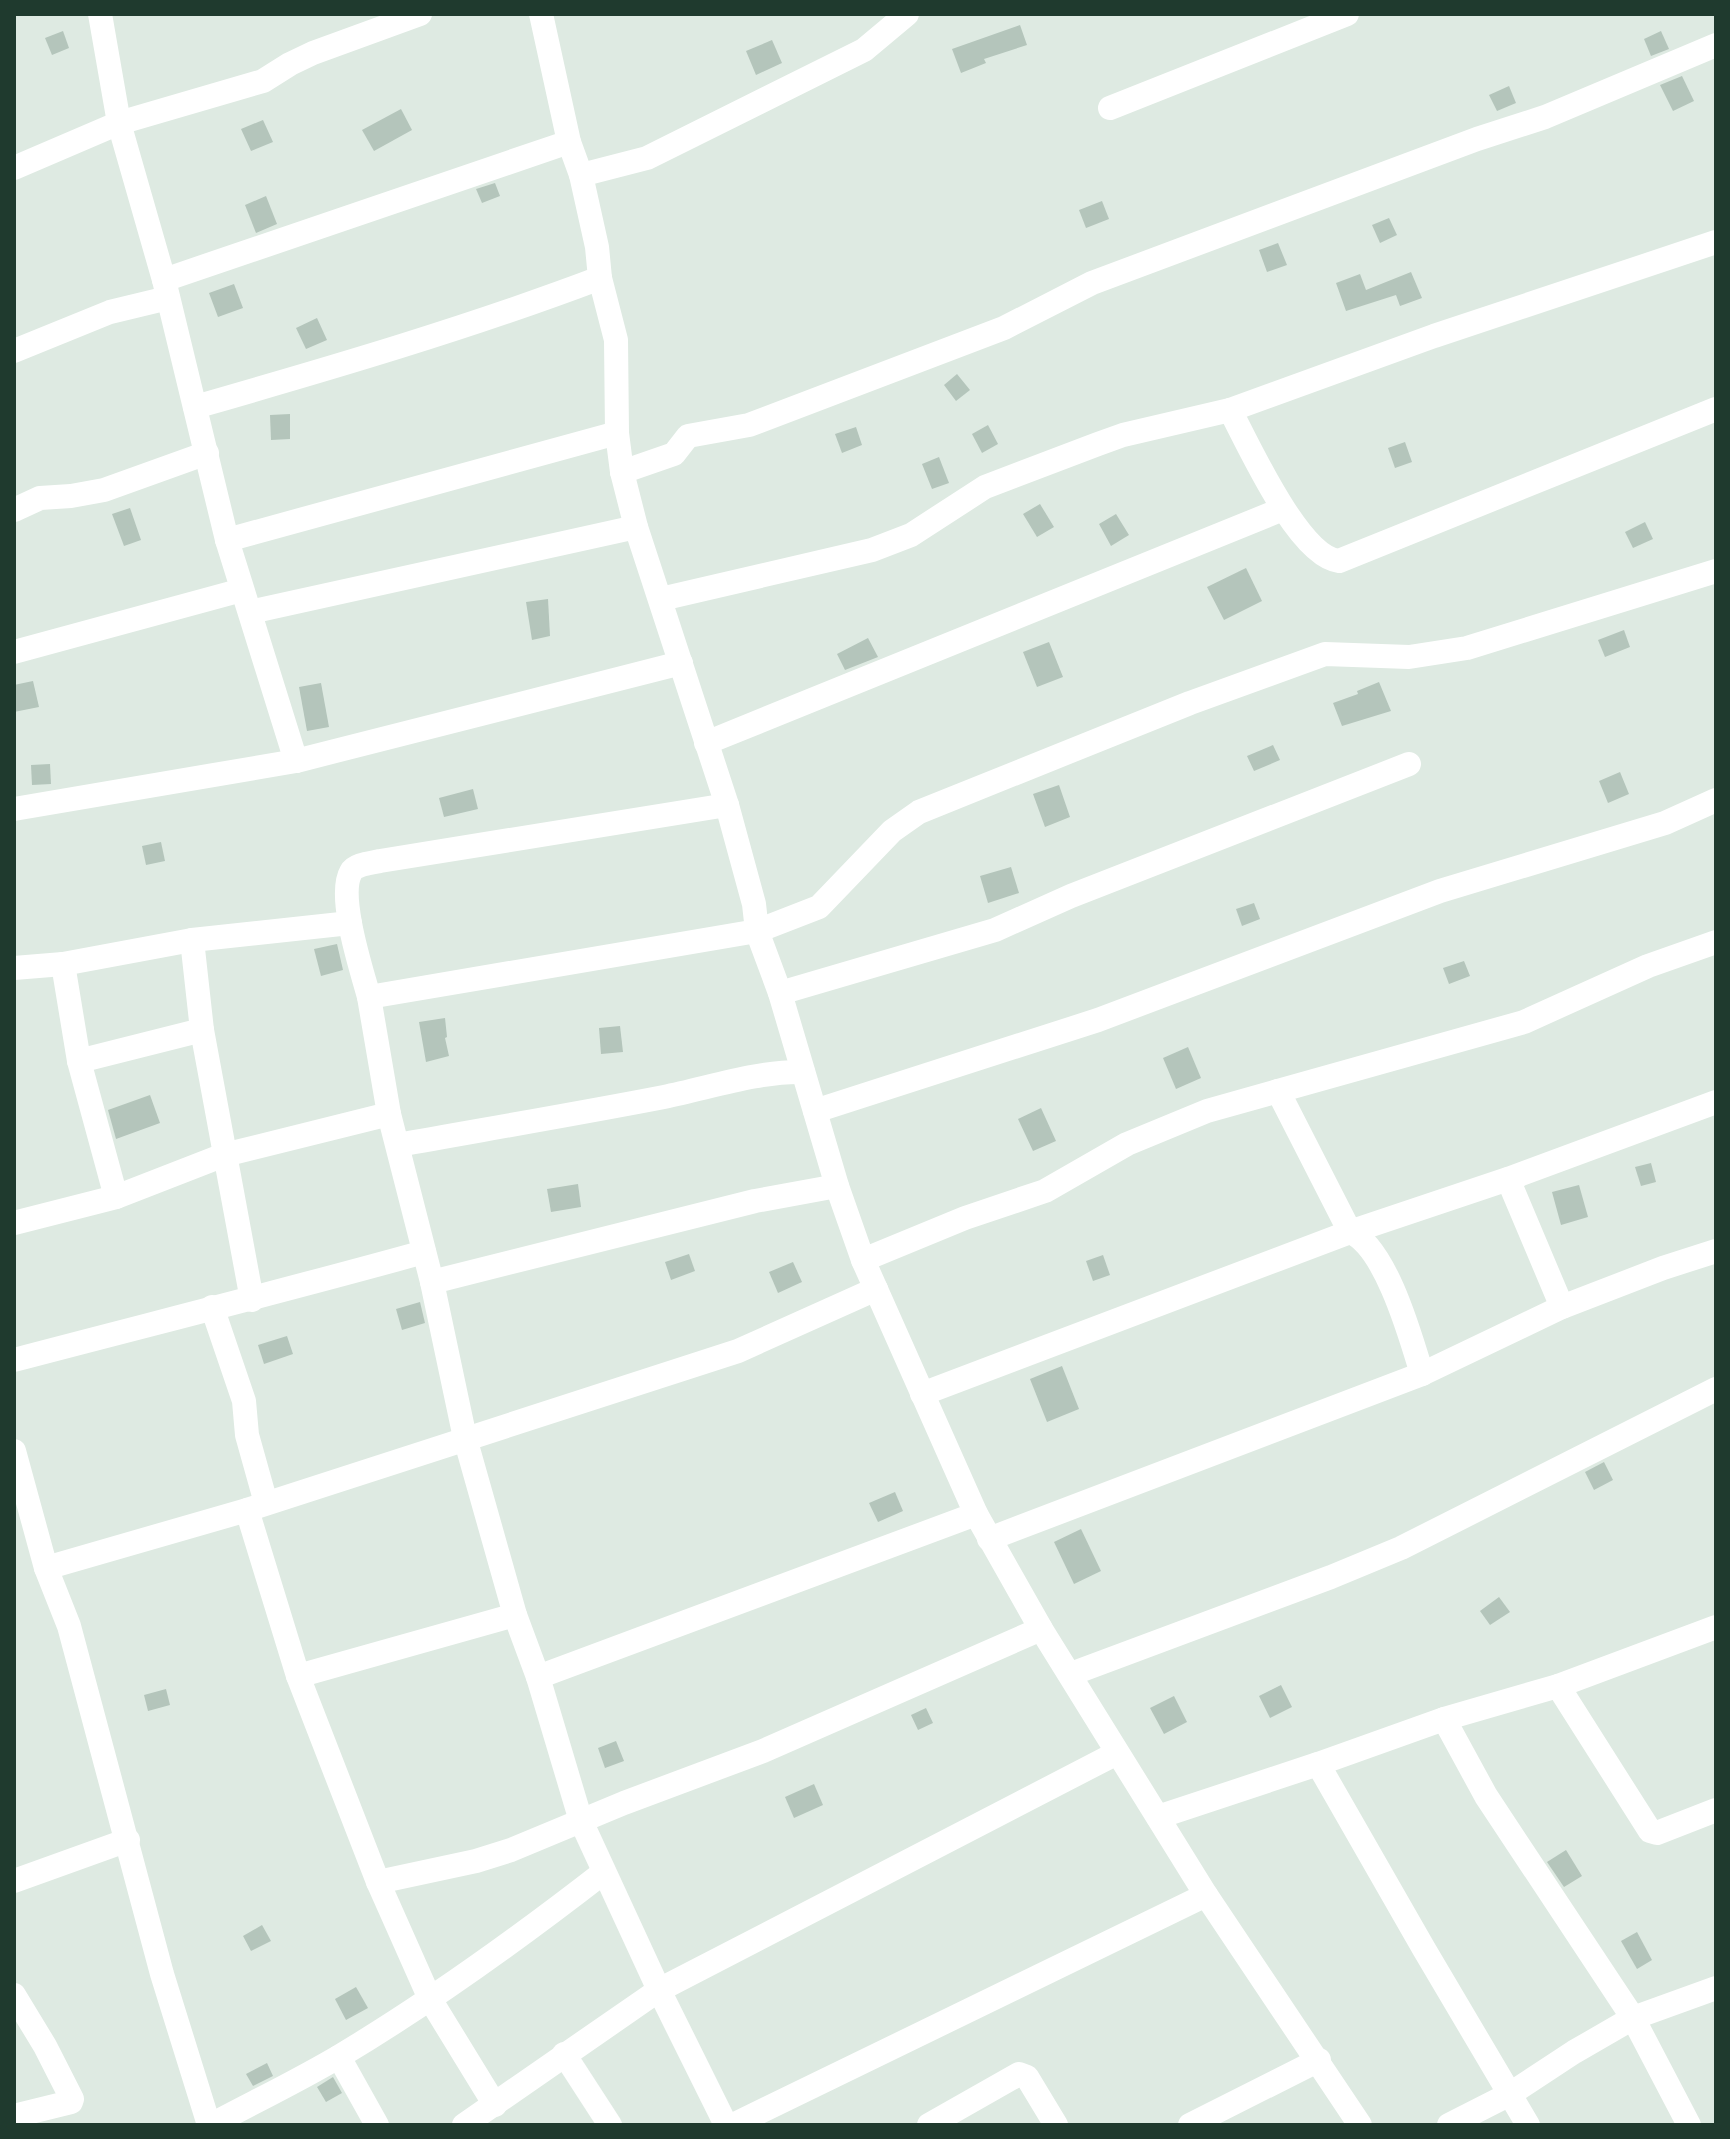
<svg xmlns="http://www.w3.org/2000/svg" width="1730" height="2139" viewBox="0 0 1730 2139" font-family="'Asap Condensed',sans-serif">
	<rect width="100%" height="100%" fill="#deeae2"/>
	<g fill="#b4c5bb">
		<path d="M1020,25L1027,45L984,59L986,63L961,73L952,49Z"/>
		<path d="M63,31L69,48L52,55L45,38Z"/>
		<path d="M1661,31L1669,49L1651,56L1644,39Z"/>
		<path d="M772,40L782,63L756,75L746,51Z"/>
		<path d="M1682,76L1694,101L1673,111L1660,85Z"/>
		<path d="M1509,86L1516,103L1497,111L1489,95Z"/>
		<path d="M401,109L412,130L374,151L362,130Z"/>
		<path d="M263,120L273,142L251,151L241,129Z"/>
		<path d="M495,183L500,196L482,203L476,189Z"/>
		<path d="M266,196L277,224L256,233L245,205Z"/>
		<path d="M1102,201L1109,219L1086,228L1079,210Z"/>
		<path d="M1389,218L1397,235L1380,243L1372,225Z"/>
		<path d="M1278,243L1287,265L1267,272L1259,250Z"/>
		<path d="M1411,272L1422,298L1400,306L1396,295L1346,311L1336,283L1360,274L1366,290Z"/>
		<path d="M234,284L243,308L218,317L209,293Z"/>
		<path d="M317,318L327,340L306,349L296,328Z"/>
		<path d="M957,374L970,390L956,401L944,385Z"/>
		<path d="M290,414V439L271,440L270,415Z"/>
		<path d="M988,425L998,444L982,453L972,434Z"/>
		<path d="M856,427L862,445L842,453L835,434Z"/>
		<path d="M1405,442L1412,462L1395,468L1388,448Z"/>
		<path d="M939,457L949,483L932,489L922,464Z"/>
		<path d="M1040,504L1054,527L1037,537L1023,514Z"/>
		<path d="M130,508L141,540L124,546L112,514Z"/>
		<path d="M1116,514L1129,535L1111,546L1099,524Z"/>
		<path d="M1645,522L1653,539L1633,548L1625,532Z"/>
		<path d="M1246,568L1262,601L1224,620L1207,587Z"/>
		<path d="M548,599L550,636L532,640L526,602Z"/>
		<path d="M1624,630L1630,647L1605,657L1598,640Z"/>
		<path d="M868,638L878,657L845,670L837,654Z"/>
		<path d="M1049,642L1063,677L1037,687L1023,652Z"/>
		<path d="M33,681L39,707L14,712V685Z"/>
		<path d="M1379,682L1391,711L1342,726L1333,703L1358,694L1357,691Z"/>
		<path d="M321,683L329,727L307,731L299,687Z"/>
		<path d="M1273,745L1280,760L1254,771L1247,756Z"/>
		<path d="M50,764L51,784L32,785L31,765Z"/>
		<path d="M1620,772L1629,794L1608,803L1599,781Z"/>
		<path d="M1059,785L1070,817L1045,827L1033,794Z"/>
		<path d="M473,789L478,809L444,817L439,798Z"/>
		<path d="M161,842L165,861L146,865L142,846Z"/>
		<path d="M1011,867L1019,893L988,903L980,876Z"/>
		<path d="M1254,903L1260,919L1242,926L1236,909Z"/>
		<path d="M337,944L343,970L321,976L314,949Z"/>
		<path d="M1464,961L1470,976L1449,984L1443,968Z"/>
		<path d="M445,1018L447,1037L445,1038L449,1056L426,1062L419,1022Z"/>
		<path d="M620,1026L623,1052L601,1054L599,1028Z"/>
		<path d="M1188,1047L1201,1078L1176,1089L1163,1058Z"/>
		<path d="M150,1095L160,1123L116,1139L108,1110Z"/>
		<path d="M1041,1108L1056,1141L1033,1151L1018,1119Z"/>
		<path d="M1651,1163L1656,1182L1641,1186L1635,1167Z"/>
		<path d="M578,1184L581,1207L551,1212L547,1189Z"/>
		<path d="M1579,1185L1588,1217L1561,1225L1552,1192Z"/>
		<path d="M689,1254L695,1271L671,1280L665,1262Z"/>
		<path d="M1103,1255L1110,1275L1093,1281L1086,1261Z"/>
		<path d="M793,1262L802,1282L778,1293L769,1272Z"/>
		<path d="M420,1302L425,1323L402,1330L396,1309Z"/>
		<path d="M287,1336L293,1354L264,1364L258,1345Z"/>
		<path d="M1062,1366L1079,1409L1047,1422L1030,1379Z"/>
		<path d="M1604,1462L1613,1480L1594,1490L1585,1472Z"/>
		<path d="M895,1492L903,1511L878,1522L869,1503Z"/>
		<path d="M1081,1529L1101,1571L1074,1584L1054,1542Z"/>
		<path d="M1499,1597L1510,1612L1490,1625L1480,1611Z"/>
		<path d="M1281,1685L1292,1707L1270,1718L1259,1696Z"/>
		<path d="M166,1689L170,1705L148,1711L144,1695Z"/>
		<path d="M1174,1696L1187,1722L1164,1734L1150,1708Z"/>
		<path d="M926,1708L933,1723L918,1730L911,1715Z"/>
		<path d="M616,1741L624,1761L605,1768L598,1748Z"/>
		<path d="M814,1784L823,1805L794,1818L785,1797Z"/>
		<path d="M1566,1850L1582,1876L1564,1887L1547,1862Z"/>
		<path d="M262,1925L271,1941L251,1951L243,1936Z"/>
		<path d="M1637,1932L1652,1960L1637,1969L1621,1941Z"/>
		<path d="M356,1987L368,2008L346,2020L335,1999Z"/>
		<path d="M267,2063L273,2076L253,2086L246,2074Z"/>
		<path d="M333,2077L342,2093L326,2102L317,2087Z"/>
	</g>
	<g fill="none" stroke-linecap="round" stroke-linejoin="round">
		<g stroke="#fff" stroke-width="24">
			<path d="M100,14L119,123L164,280L227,540L296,761"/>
			<path d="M541,14L569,142L581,175L597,247L600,278L616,340L617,433L622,472L636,527L727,805L754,904L757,931L780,993L837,1186L863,1260L976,1514L1041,1629L1206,1895L1360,2125"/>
			<path d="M1110,108L1347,14"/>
			<path d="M14,168L119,123L263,81L290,64L313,53L420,14"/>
			<path d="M581,175L647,158L864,50L907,14"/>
			<path d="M164,280L569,142"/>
			<path d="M14,351L110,312L168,298"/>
			<path d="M195,407C331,368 468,328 600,278"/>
			<path d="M1230,410C1249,446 1299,557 1339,561L1716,409"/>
			<path d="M622,472L674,454L688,436L749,425L1004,328L1092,283L1477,139L1545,117L1716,45"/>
			<path d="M14,510L40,498L71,496L104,490L207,453"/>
			<path d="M227,540L617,433"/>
			<path d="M661,599L872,550L911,535L985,487L1098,444L1123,435L1230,410L1434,336L1716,242"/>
			<path d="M250,612L636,527"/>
			<path d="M14,652L242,590"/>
			<path d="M706,743L1283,509"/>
			<path d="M14,809L296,761L681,663"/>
			<path d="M192,940L202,1030L252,1300"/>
			<path d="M63,964L79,1061L116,1197"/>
			<path d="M14,968L63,964L192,940L350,923"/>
			<path d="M780,993L995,930L1071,896L1409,764"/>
			<path d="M369,997C362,971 337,896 351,872C355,864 372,863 380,861L727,805"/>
			<path d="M79,1061L202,1030"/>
			<path d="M1278,1091L1350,1232C1386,1247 1411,1338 1422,1374"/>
			<path d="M815,1111L1098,1020L1440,891L1665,823L1716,800"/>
			<path d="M398,1145C487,1129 576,1114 664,1097C709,1088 758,1071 803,1072"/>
			<path d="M1508,1179L1562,1307"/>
			<path d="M14,1223L116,1197L224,1155L389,1114"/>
			<path d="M863,1260L965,1218L1045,1191L1127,1144L1207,1111L1524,1022L1648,966L1716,942"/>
			<path d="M432,1282L755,1201L837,1186"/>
			<path d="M212,1307L244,1401L247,1435L266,1503"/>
			<path d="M14,1360C151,1324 287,1290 424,1252"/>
			<path d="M922,1394L1350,1232L1508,1179L1716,1102"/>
			<path d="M14,1451L46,1568L69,1626L162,1974L209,2125"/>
			<path d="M247,1510L298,1676L378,1882L430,1999L495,2105"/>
			<path d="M976,1514L538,1677L515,1615L465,1438L432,1282L389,1114L369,997L757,931L819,907L892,831L919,812L1190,703L1325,654L1409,657L1467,648L1716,571"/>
			<path d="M989,1539L1422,1374L1562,1307L1663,1268L1716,1251"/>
			<path d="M46,1568L247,1510L738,1351L876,1289"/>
			<path d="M1071,1674L1331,1577L1401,1548L1716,1389"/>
			<path d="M298,1676L515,1615"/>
			<path d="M538,1677L581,1821L659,1990L726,2125"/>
			<path d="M1558,1686L1650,1831L1657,1833L1716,1810"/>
			<path d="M1444,1719L1486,1796L1633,2018L1689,2125"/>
			<path d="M1318,1764L1424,1949L1528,2125"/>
			<path d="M1158,1817L1318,1764L1444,1719L1558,1686L1716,1627"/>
			<path d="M14,1881L128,1840"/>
			<path d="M378,1882L476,1861L511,1850L624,1803L763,1751L1041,1629"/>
			<path d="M14,1995L45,2046L72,2099L71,2102L14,2116"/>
			<path d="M564,2054L610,2125"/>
			<path d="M339,2057L377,2125"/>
			<path d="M211,2125C254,2102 298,2081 340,2056C432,2001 519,1938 604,1872"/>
			<path d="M464,2125L659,1990L1117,1753"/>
			<path d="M733,2125L1206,1895"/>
			<path d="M929,2125L1019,2074L1027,2077L1056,2125"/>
			<path d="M1190,2125L1319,2060"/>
			<path d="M1449,2125L1510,2094L1574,2052L1633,2018L1716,1988"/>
		</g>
	</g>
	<rect width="1730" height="2139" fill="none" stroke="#1f3a2e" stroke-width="32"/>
</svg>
